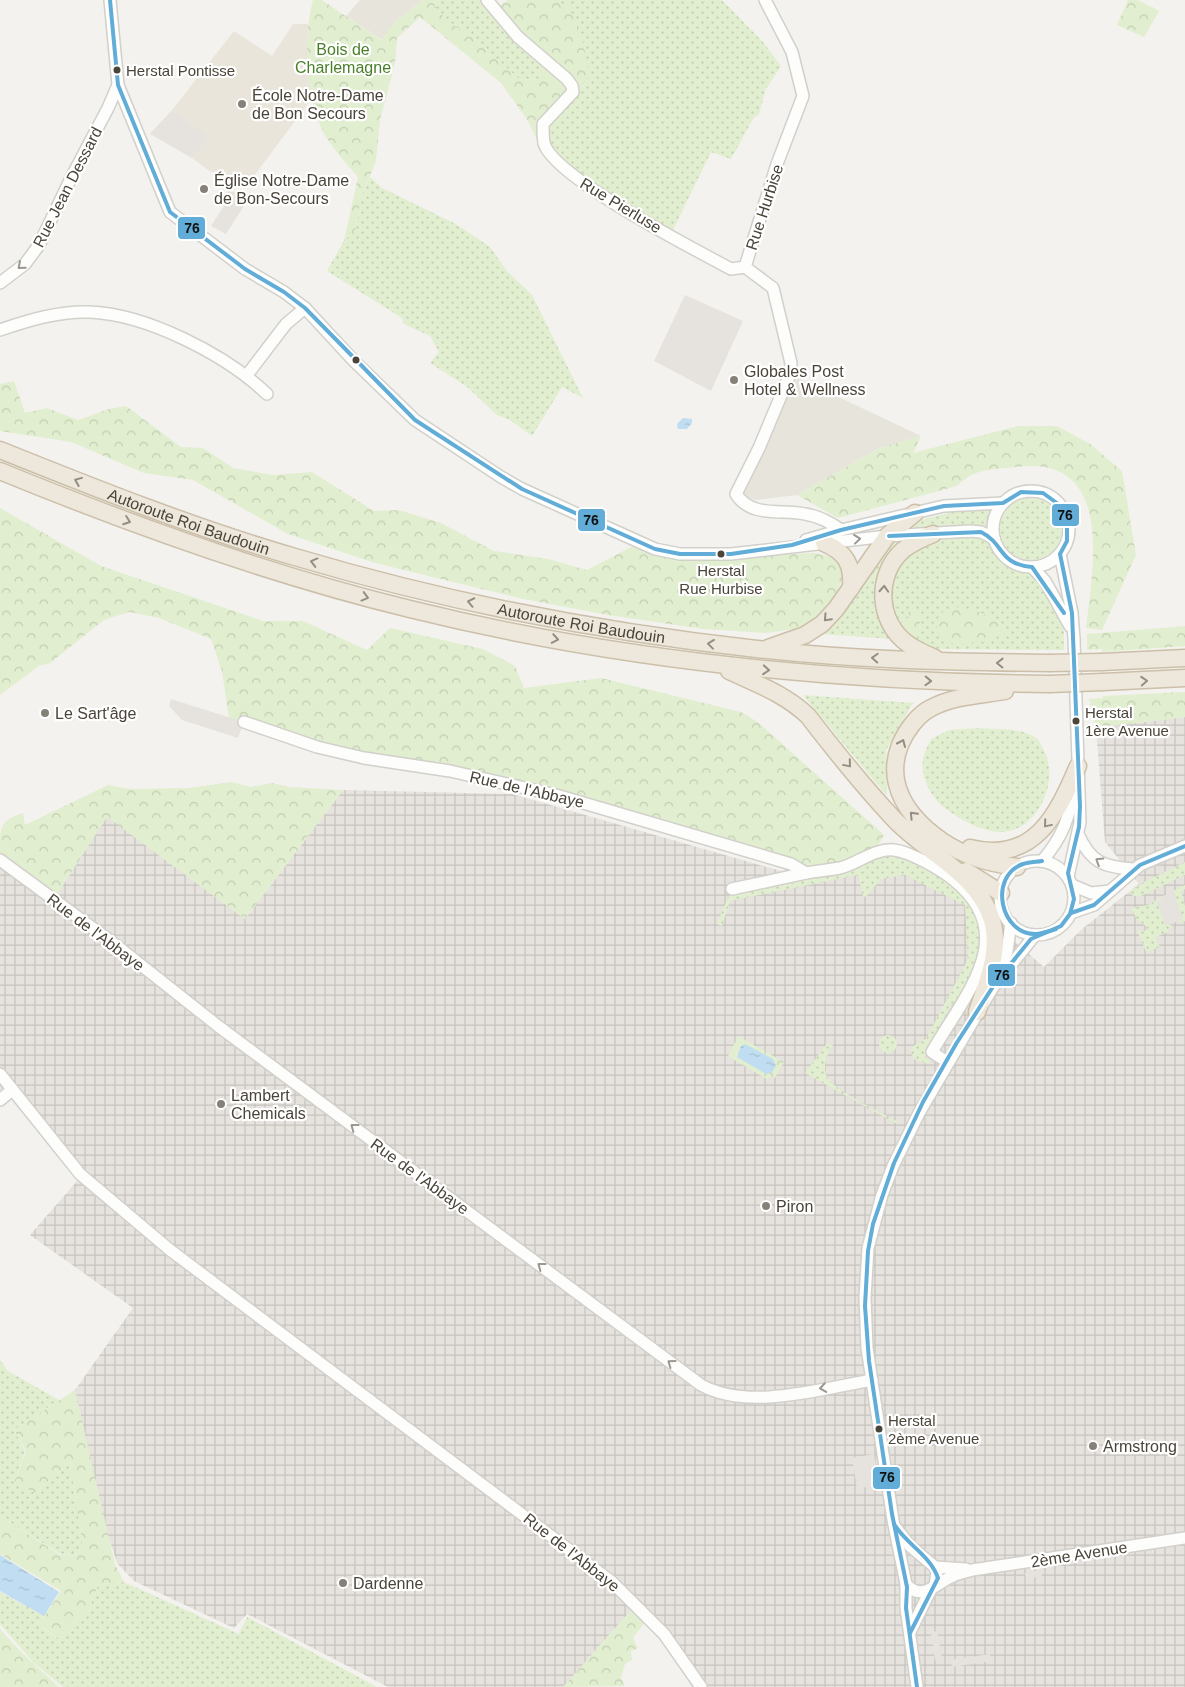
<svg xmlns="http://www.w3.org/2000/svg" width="1185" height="1687" viewBox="0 0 1185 1687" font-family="Arial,sans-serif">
	<defs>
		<pattern id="industrial-grid" width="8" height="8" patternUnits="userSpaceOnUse" patternTransform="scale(1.25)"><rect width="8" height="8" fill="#e6e2de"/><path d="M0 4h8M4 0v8" fill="none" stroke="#c7c3bf"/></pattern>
		<pattern id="grass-dots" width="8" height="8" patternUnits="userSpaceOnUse" patternTransform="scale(1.25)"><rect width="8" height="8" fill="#e1eecf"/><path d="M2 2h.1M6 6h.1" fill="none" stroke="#c3cdb2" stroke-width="1.8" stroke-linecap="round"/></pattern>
		<pattern id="forest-crowns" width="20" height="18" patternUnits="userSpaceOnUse" patternTransform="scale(1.25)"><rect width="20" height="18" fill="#e1eecf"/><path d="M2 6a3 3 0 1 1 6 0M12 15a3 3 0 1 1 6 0" fill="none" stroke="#c3cdb2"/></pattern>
		<pattern id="water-ripples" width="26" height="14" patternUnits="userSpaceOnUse" patternTransform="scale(1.25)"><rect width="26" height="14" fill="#c0ddf1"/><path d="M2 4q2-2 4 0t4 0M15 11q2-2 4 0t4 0" fill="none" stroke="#a6bfcf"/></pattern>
	</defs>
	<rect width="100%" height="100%" fill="#f4f2ee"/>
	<g fill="#e7e4dc">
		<path d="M360,0H422L396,21L382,40L346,16Z"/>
		<path d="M790,374L921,436L880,448L797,495L755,500L736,494Z"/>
	</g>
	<path fill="url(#industrial-grid)" d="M1185,717V1687H692L669,1649L633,1608L563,1687H388L247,1614L234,1628L134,1581L117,1563L104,1523L75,1390L133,1308L30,1235L78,1180L5,1089L0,1092V854L56,896L107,816L245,919L343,790L512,794L781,871L841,865L887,845L965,899L1044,967L1082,929L1139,884L1105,842L1096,728Z"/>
	<path fill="#eae5da" d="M293,24H308L307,52L313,97L245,188L208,170L192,158L207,138L172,110L234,31L272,56Z"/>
	<g fill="url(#grass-dots)">
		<path d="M439,0H487L547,62L538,80L519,79L477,41L446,20L434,5Z"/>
		<path d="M552,0H722L763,42L781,66L766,89L759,114L753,119L731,159L711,152L672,232L602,196L544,145L543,124L555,2Z"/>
		<path d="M370,177L382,188L456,224L490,247L507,271L532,295L583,398L562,387L532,436L510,420L497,415L466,386L430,363L439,352L430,336L404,324L402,318L327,271L344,241L355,230L362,195Z"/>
		<circle cx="1031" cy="529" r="31"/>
		<path d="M973,507H993L987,529L903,530L916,521Z"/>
		<path d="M966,535L979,537L988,543L1002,564L1029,572L1038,579L1064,625V650L929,649L899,631L888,594L903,556L934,539Z"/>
		<path d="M909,538L877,582L893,639L820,634L888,541Z"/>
		<path d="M803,695L913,703L886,750L887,796Z"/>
		<path d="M980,728C998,730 1021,727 1036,738C1040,741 1042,746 1044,751C1060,780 1038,831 1002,832C981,832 960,819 943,807C931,797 920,776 923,760C924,753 928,745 931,739L949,730Z"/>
		<path d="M885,856C910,857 927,868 947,881C988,908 987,954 964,993C962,997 956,999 953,1003C942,1019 934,1040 925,1057L930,1061L929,1064L915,1060L910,1052L913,1046L926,1039L968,959L965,905L905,875L881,879L866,897L863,896L858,875L730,901L722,926L717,924L728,897L731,894Z"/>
		<path d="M1185,862V875L1141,896H1133L1129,892L1144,882Z"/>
		<path d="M1185,885V889L1181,891L1185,906V921L1179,923L1178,921L1183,919L1173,891Z"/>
		<path d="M1161,897L1162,900L1157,902L1166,925H1172L1168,932L1156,937L1160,947L1146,952L1137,930L1145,931L1147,927L1137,920L1131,908L1148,905Z"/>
		<circle cx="888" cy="1044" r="9"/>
		<path d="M827,1043L833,1045C827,1055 823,1064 826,1075C831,1090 883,1113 898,1122L897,1124L805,1073Z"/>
		<path d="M0,1360L8,1371L59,1400L14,1430L25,1451L14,1483L36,1493L70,1462L83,1547L73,1556L59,1553L0,1516Z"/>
		<path d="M124,1582L239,1634L247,1617L377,1687H63L33,1662L0,1624V1592L44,1616L41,1627L58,1638L68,1634L75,1621L88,1611L98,1585Z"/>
	</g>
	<g fill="url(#forest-crowns)">
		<path d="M313,0H322L381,40L396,21L422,0H439L434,5L446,20L477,41L519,79L538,80L547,62L494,9L508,0H552L569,6L583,43L590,76L543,124L538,142L528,121L501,83L420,17L397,38L395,63L380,120L376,161L362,195L355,230L344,241L358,177C347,165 337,153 328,140C305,103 302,42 313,0Z"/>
		<path d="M1128,0H1138L1159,11L1144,37L1117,25Z"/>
		<path d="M14,381L25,413L47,408L78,420L109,409L126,406L181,447L203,448L233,468L273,475L312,472L374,511L399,510L441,523L494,551L548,559L587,570L631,547L687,559L814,553L837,558L845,574L831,605L803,628L766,633L703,629L608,615L523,599L375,563L288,534L193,480L144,473L71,442L0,431V384Z"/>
		<path d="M1018,426H1057L1090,444L1122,471L1136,555L1102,630L1086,628C1093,567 1115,454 1016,467C991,470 975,468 957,486L838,518L797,495L880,448L921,436L913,453Z"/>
		<path d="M0,508L101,566L263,621H303L367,650L390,628L483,649L515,666L524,688L601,678L741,712L759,723L884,835L875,851L841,865L800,869L649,820L317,747L229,718L222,671L211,639L159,618L129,612L104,620L50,663L39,666L0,695Z"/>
		<path d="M955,607C972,608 993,615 1004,627V634L984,642L954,644L936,633L939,614Z"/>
		<path d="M909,610H917L920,621L919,635L914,640L900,631L902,621L908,618Z"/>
		<path d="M1185,626V646L1102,652V649L1087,650V634Z"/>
		<path d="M1185,692V717L1096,728L1089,699L1103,698V696Z"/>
		<path d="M232,782L250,787L272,783L290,787L343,790L245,919L107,817L56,896L0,854C0,825 0,821 23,813L25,825L108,785L130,789L188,788Z"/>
		<path d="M738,1036L784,1062L775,1078L771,1076L768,1080L728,1056Z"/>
		<path d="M75,1390L115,1564L124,1582L98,1585L88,1611L75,1621L68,1634L58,1638L41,1626V1621L61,1591L0,1554V1516L59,1554L74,1556L83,1547L70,1462L36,1493L14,1483L26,1451L14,1430Z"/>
		<path d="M633,1608L645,1622L633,1638L638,1648L631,1651L632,1660L625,1664L621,1678L625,1686L563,1687Z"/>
		<path d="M0,1629L22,1653L59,1687H0Z"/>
	</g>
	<g fill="#e6e3df">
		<path d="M172,110L208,138L192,158L150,134Z"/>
		<path d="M228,191L251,195L226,234L211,226L226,203L224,197Z"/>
		<path d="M685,295L743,321L711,391L654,361Z"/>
		<path d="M171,699L244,722L238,738L182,720L169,706Z"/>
		<path d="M1173,891L1183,919L1166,926L1157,901L1162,900L1161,897Z"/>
		<path d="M874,1454L879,1486L857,1488L852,1458Z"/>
		<path d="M1040,1570L1042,1576L1026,1579L1025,1573Z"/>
		<path d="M937,1631L942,1659L935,1660L931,1632Z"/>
		<path d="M990,1654L991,1661L952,1667L951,1660Z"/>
	</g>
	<g fill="url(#water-ripples)">
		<path d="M683,418L692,419V423L687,429H678L677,424Z"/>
		<path d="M745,1044L773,1059L776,1066L772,1072L766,1074L737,1057L741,1046Z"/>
		<path d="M0,1555L59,1592L44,1616L0,1591Z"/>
	</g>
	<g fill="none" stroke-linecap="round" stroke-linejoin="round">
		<defs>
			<g id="minor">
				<path d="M110,0L118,85L170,212L245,269L284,292L305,308L353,360L415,420L501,477L522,489L635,540L655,549L680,554H731L887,536L970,531L981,532L993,538"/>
				<path d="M487,0L518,37L567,79L572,86L573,92L543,124C543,130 543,137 544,143C553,177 696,250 731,269L745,267"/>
				<path d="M745,267L773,288L791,363L790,374L759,448L736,494C751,518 781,509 805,514C818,516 830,522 841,530"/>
				<path d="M745,267L777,164L803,96L792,52L765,0"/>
				<path d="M0,283L25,264L39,245L72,176L108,108L118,85"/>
				<path d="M0,330C29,320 59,311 89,312C147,314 226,355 267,394"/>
				<path d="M247,375L286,324L305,308"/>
				<circle cx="1031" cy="529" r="38"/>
				<path d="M806,540L841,530L944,506L1003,503"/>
				<path d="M1060,554L1072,613L1074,639L1080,822L1068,877"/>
				<path d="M1032,567L1045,581L1070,626"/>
				<path d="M244,722L317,747L364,758L450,771L556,795L791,864L806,873C817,871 829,870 840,868C857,864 875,848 894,850C911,852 942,870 955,881C1022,936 963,997 932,1052L947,1062"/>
				<path d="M1078,834C1091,863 1104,867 1133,869"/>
				<path d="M0,860L117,946L218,1026L701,1385C748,1411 820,1389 872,1380"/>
				<path d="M1042,861C1062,838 1070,817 1074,787"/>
				<circle cx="1037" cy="898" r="37"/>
				<path d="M1072,885L1091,893L1110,891"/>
				<path d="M732,889L806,873"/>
				<path d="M1071,913L1094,905L1140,865L1185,846"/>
				<path d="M995,981L1007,951L1011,923"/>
				<path d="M0,1074L80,1174L170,1250L612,1582L664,1634L701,1687"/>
				<path d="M0,1100L12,1090"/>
				<path d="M896,1528L910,1546L935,1567L937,1572L935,1585"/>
				<path d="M935,1567L966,1569"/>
				<path d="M906,1584C922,1603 937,1582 953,1576C959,1573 966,1572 972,1570L1185,1538"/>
				<path d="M910,1632L931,1589"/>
				<path d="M917,1687L906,1608V1584L893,1520L867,1348L865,1298L868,1248L882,1195L893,1166L919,1113L993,987L1035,935"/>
			</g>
			<g id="highway">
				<path id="s1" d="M0,450C97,489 195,528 295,557C446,602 601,632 757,649C854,660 952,662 1049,663"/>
				<path d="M0,471C134,526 270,575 410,609C620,661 833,682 1049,684"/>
				<path d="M933,534C923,538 912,543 903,550C875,575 877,622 908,644C916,650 926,654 935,658"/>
				<path d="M824,543C846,552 853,565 851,588"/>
				<path d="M768,648L805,635L822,624L836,609L887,536L915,513"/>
				<path d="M1102,662L1185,658"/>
				<path d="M729,671C757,684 785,694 808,716C835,751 863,786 893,818C924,852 978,873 992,920C1001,951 987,982 977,1012"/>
				<path d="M1103,682L1185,678"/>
				<path d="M1005,691C981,695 953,696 931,708C917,715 906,731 900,745C879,798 931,842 976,858C989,863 1003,865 1017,867"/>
				<path d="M970,848C1034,864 1057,815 1078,766"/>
				<path d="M966,871L1001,893"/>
			</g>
		</defs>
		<use href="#minor" stroke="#d2d0cb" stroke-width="14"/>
		<use href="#highway" stroke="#ccbfa9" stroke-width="19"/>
		<use href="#minor" stroke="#fdfdfc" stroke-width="11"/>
		<use href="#highway" stroke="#ede8db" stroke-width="16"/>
		<defs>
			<g id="highway-bridge">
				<path d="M1049,663L1102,662"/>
				<path d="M1049,684L1103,682"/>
			</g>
		</defs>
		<use href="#highway-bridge" stroke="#ccbfa9" stroke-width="19" stroke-linecap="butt"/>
		<use href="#highway-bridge" stroke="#ede8db" stroke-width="16"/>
		<defs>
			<g id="bus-1">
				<path d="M110,0L118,85L170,212L245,269L284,292L305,308L415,420L522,489L655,549L680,554H731L792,545L841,530L944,506L1003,503L1021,492L1043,493L1061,506L1067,519V541L1060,554L1072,613L1080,806L1079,827L1068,873L1074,899L1070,914L1061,926L1031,939L996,982L956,1044L923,1102L894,1163L873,1224L868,1251L865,1306L869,1361L892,1514L907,1587L906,1608L917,1687"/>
				<path d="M889,536L981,532C1005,544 998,564 1032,567L1064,613"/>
				<path d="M1042,861C1036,862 1029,862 1023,864C988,876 1000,936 1037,934C1043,933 1050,931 1056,929"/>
				<path d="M1071,913L1094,905L1140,865L1185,846"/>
				<path d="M894,1524C906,1544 930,1555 938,1578L910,1633"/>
			</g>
		</defs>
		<use href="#bus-1" stroke="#fff" stroke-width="8"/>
		<use href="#bus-1" stroke="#61add7" stroke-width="4"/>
	</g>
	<defs><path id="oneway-chevron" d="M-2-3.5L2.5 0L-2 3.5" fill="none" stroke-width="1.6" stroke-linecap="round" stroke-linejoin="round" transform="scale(1.25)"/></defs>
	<g stroke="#9b9791">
		<use href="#oneway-chevron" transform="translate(21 266) rotate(139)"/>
		<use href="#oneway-chevron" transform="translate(857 539) rotate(-6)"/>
		<use href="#oneway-chevron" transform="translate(1099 861) rotate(-148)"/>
		<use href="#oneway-chevron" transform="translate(354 1127) rotate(-143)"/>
		<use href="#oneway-chevron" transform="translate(541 1266) rotate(-143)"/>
		<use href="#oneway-chevron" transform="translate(671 1363) rotate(-144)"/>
		<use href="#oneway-chevron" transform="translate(823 1388) rotate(171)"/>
	</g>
	<g stroke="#948e82">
		<use href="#oneway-chevron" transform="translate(78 481) rotate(-158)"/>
		<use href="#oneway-chevron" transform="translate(127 521) rotate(20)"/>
		<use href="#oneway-chevron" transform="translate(314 562) rotate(-165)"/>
		<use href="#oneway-chevron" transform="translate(884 589) rotate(-87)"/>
		<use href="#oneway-chevron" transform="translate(365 597) rotate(15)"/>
		<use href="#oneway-chevron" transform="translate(471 602) rotate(-168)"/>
		<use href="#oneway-chevron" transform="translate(827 618) rotate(133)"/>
		<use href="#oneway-chevron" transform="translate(555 639) rotate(10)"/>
		<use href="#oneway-chevron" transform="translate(711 644) rotate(-173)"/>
		<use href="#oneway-chevron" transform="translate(875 658) rotate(-177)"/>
		<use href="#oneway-chevron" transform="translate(1000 663) rotate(-179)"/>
		<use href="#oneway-chevron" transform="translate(766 670) rotate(5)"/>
		<use href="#oneway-chevron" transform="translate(928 681) rotate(2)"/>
		<use href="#oneway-chevron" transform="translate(1144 681) rotate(-4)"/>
		<use href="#oneway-chevron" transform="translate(902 743) rotate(-66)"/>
		<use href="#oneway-chevron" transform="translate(848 764) rotate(50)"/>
		<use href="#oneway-chevron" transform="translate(913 815) rotate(-134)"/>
		<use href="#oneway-chevron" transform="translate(1047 824) rotate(130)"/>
	</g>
	<g fill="#4b4439" stroke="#fff" stroke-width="2">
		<circle cx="117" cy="70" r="4.5"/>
		<circle cx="356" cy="360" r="4.5"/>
		<circle cx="721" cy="554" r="4.5"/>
		<circle cx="1076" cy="721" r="4.5"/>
		<circle cx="879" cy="1429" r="4.5"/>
	</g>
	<g fill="#868178" stroke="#fff" stroke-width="2">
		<circle cx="242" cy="104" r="5"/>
		<circle cx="204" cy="189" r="5"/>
		<circle cx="734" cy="380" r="5"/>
		<circle cx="45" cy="713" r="5"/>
		<circle cx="221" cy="1104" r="5"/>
		<circle cx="766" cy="1206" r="5"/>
		<circle cx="1093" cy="1446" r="5"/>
		<circle cx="343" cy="1583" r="5"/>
	</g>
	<g text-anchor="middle" stroke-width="4.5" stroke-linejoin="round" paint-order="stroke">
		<g font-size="15" fill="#4b4439" stroke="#fff" text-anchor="start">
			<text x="126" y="76">Herstal Pontisse</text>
			<text x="721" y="576" text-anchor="middle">Herstal<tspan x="721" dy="18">Rue Hurbise</tspan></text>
			<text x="1085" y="718">Herstal<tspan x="1085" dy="18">1ère Avenue</tspan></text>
			<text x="888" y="1426">Herstal<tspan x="888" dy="18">2ème Avenue</tspan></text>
		</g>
		<g font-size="16" fill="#4a7f2a" stroke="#fff">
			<text x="343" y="55">Bois de<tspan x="343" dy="18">Charlemagne</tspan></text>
		</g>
		<g font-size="16" fill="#4b4439" stroke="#fff" text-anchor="start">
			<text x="252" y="101">École Notre-Dame<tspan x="252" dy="18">de Bon Secours</tspan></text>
			<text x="214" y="186">Église Notre-Dame<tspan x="214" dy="18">de Bon-Secours</tspan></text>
			<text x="744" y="377">Globales Post<tspan x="744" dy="18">Hotel &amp; Wellness</tspan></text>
			<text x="55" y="719">Le Sart'âge</text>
			<text x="231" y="1101">Lambert<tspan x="231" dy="18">Chemicals</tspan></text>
			<text x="776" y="1212">Piron</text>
			<text x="1103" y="1452">Armstrong</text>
			<text x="353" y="1589">Dardenne</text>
		</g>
		<g font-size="16" fill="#4b4439" stroke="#fff">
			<text transform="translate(67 187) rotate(-63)" y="6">Rue Jean Dessard</text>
			<text transform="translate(621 205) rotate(31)" y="6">Rue Pierluse</text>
			<text transform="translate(764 207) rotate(-72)" y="6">Rue Hurbise</text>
			<text dy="6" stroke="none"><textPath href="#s1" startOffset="202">Autoroute Roi Baudouin</textPath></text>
			<text dy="6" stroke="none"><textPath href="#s1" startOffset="608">Autoroute Roi Baudouin</textPath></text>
			<text transform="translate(527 789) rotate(13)" y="6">Rue de l'Abbaye</text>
			<text transform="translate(96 932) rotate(37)" y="6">Rue de l'Abbaye</text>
			<text transform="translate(420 1176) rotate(36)" y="6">Rue de l'Abbaye</text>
			<text transform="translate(572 1552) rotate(38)" y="6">Rue de l'Abbaye</text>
			<text transform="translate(1079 1554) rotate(-9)" y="6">2ème Avenue</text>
		</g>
	</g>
	<g stroke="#fff" stroke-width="2">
		<rect x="177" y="216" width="29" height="24" rx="5" fill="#61add7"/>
		<rect x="1051" y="503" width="29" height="24" rx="5" fill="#61add7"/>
		<rect x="577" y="508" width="29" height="24" rx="5" fill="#61add7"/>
		<rect x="987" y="963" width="29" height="24" rx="5" fill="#61add7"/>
		<rect x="872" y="1466" width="29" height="24" rx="5" fill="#61add7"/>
	</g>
	<g font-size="14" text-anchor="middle" font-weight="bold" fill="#111">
		<text x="192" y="233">76</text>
		<text x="1065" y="520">76</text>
		<text x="591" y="525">76</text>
		<text x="1002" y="980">76</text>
		<text x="887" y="1482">76</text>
	</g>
</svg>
